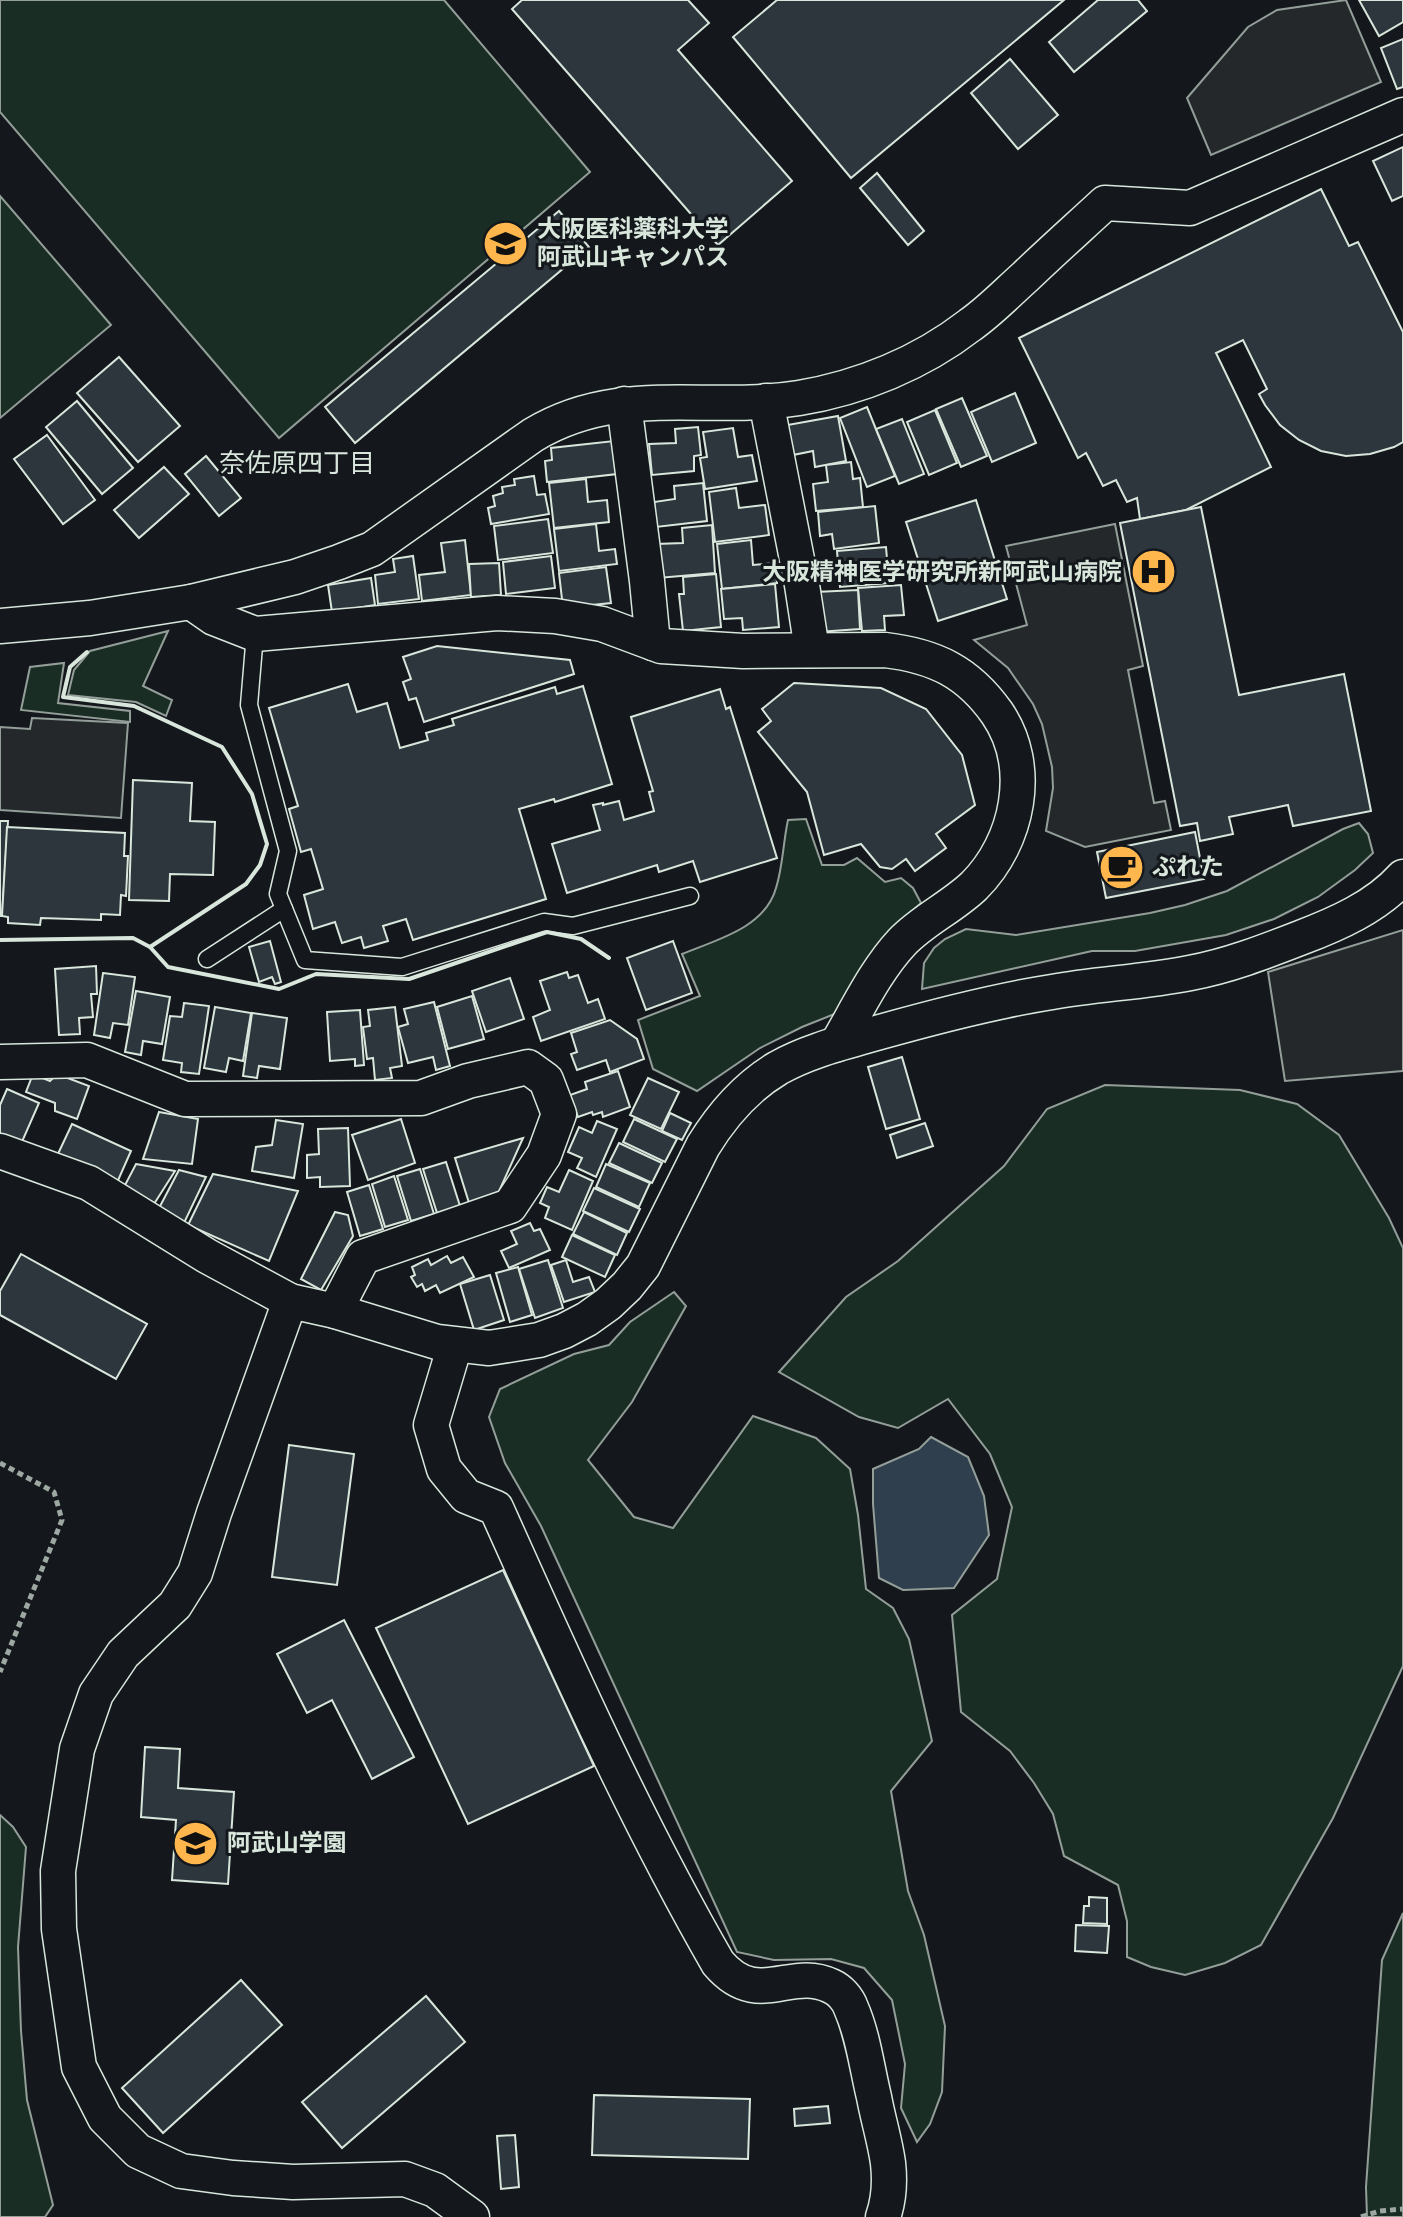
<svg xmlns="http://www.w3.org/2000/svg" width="1403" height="2217" viewBox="0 0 1403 2217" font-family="Jost,'Noto Sans JP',sans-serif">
	<rect width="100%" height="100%" fill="#14181c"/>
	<g fill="#1a2d24" stroke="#939e99" stroke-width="2">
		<path d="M0,0H444L590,172L279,438L0,112Z"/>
		<path d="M0,196L111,325L0,418Z"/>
		<path d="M168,631L143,686L172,700L166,716L136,702L68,695L74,670L90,651Z"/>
		<path d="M64,663L58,703L130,711V722L21,710L30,667Z"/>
		<path d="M806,819L822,865H844L857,858L885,882L901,878L913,888L921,903L899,923L837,1013L802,1027L760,1048L697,1091L653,1069L638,1020L700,996L682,954C716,940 765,928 776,888C783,866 783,843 788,820Z"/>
		<path d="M1359,823L1368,834L1373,853L1355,870L1318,897L1274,919L1226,935L1135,951H1092L922,989L924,963L934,948L945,939L966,929L1016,935L1150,913L1185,905L1227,891L1343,829Z"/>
		<path d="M1105,1085L1240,1090L1297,1104L1339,1135L1389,1218L1403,1248V1666L1333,1818L1261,1945L1225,1963L1185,1975L1151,1967L1127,1957V1921L1118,1885L1064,1856L1053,1814L1034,1783L1010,1751L961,1712L952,1615L997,1579L1012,1507L990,1454L948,1399L898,1428L859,1417L779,1372L846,1297L898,1261L1004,1166L1047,1109Z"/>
		<path d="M674,1292L686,1306L632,1402L588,1460L634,1517L673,1528L753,1416L816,1438L850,1469L858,1515L866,1589L893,1608L909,1639L932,1741L891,1791L908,1891L924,1935L945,2026L942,2092L930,2124L917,2142L901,2108L905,2064L892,2000L864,1968L831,1959L774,1960L737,1952L541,1526L505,1463L489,1417L500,1389L574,1354L609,1345L630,1322Z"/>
		<path d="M0,1815L13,1827L26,1847L18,1947L21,2031L27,2100L53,2205L45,2217H0Z"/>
		<path d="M1403,1913V2217H1367L1366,2187L1382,1960Z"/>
	</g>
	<g fill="#24282b" stroke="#939e99" stroke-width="2">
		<path d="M1346,0L1381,82L1211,155L1187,98L1248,27L1277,10Z"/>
		<path d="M1115,524L1143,666L1128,670L1154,803L1165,801L1171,830L1085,847L1046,831L1053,788L1052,767L1042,724L1033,704L1008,668L974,640L1027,625L1006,546Z"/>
		<path d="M32,718L128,723L121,818L0,810V727L30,729Z"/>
		<path d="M1403,930V1071L1285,1081L1268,972Z"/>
	</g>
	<path fill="#2f3f4d" stroke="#939e99" stroke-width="2" d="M931,1437L968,1457L984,1496L989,1535L954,1588L903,1590L879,1578L873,1504V1469L919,1449Z"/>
	<g fill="#2c363c" stroke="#d8e6dc" stroke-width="2">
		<path d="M522,0H688L709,23L678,50L792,181L718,245L512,9Z"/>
		<path d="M777,0H1064L851,178L733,37Z"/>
		<path d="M1098,0H1138L1147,11L1074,72L1049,42Z"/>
		<path d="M1359,0H1403V22L1379,36Z"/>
		<path d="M1403,39V87L1397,89L1381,48Z"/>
		<path d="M1010,59L1058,115L1018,149L971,93Z"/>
		<path d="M1403,147V196L1392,201L1373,161Z"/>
		<path d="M877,173L924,231L908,245L860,188Z"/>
		<path d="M1321,189L1349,246L1358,242L1403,332V442L1394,447L1370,454L1346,456L1321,451L1299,440L1280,425L1265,405L1259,394L1267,389L1243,340L1216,353L1271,467L1186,510L1140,519L1137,498L1127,502L1116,480L1103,486L1086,453L1078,458L1019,338Z"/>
		<path d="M559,211L589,247L355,443L325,407Z"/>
		<path d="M119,357L180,426L138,462L77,393Z"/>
		<path d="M1015,393L1036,443L992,462L971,412Z"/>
		<path d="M962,398L987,456L961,467L936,409Z"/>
		<path d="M77,401L133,468L102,494L46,427Z"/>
		<path d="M867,407L895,476L867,487L840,418Z"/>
		<path d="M935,410L957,463L929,475L907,422Z"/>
		<path d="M838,416L846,461L815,467L813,451L788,456L782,426Z"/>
		<path d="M902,419L924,474L899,484L876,429Z"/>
		<path d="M698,427L701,455L694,456V471L652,475L649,444L676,443L675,429Z"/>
		<path d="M733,428L738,457L752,455L757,481L705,489L700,458L707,457L703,432Z"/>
		<path d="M47,435L95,500L63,524L14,459Z"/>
		<path d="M614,441L617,474L547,482L545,461L552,460L551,448Z"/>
		<path d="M206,456L241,498L219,516L185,474Z"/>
		<path d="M851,462L853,479L860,478L863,507L816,511L813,484L828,482L826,465Z"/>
		<path d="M164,467L189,494L139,538L114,510Z"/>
		<path d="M534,476L537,495L545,494L549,514L491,524L488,508L495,506L493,496L503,493L502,487L515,485L514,479Z"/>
		<path d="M586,479L588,502L607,500L609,522L554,528L549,483Z"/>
		<path d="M703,483L707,521L656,527L654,502L675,499L674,486Z"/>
		<path d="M736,488L739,508L765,505L769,535L715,542L709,492Z"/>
		<path d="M976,500L1007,599L938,621L906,522Z"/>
		<path d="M875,506L879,543L834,549L832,534L820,536L818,512Z"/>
		<path d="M1201,507L1239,695L1344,674L1371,811L1293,826L1288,805L1229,817L1233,834L1200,841L1197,823L1180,826L1120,523Z"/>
		<path d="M548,519L553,553L498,560L494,526Z"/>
		<path d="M596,524L599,551L615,549L617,564L559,571L554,529Z"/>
		<path d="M712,525L715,573L658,578L656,544L683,543L682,528Z"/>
		<path d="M465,540L471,595L422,601L419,575L445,572L441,543Z"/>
		<path d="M751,540L753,565L775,563L777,583L722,589L717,544Z"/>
		<path d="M886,547L889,583L840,587L837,551Z"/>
		<path d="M413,556L419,599L378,604L375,575L395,572L393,559Z"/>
		<path d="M551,556L555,588L506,594L503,562Z"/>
		<path d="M499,563L501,595L471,597L469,564Z"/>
		<path d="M606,567L611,603L563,608L559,573Z"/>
		<path d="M716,574L721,627L683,631L679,594H684L683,577Z"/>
		<path d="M371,578L375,605L332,612L328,585Z"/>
		<path d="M775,584L779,627L743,630L742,618L724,619L721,589Z"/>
		<path d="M901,585L904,615L884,616L885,630L862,631L858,588Z"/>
		<path d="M858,590L860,629L818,632L815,592Z"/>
		<path d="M437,646L570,660L574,674L424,722L416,698L409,700L403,682L411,679L403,657Z"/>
		<path d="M794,683L881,688L926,709L962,755L975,805L936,834L946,848L915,871L906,859L892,869L880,867L861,844L824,855L807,792L758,732L771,721L762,709Z"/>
		<path d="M348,684L357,712L387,703L400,748L428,740L426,733L454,725L452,719L555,687L557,694L583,686L612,784L555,802L554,799L519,809L546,899L413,940L406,919L383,926L388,941L364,948L361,937L342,943L335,922L313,929L304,895L323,889L311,849L301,852L289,809L298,806L269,708Z"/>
		<path d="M720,689L726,709L730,707L777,858L700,882L693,861L659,872L657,865L567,893L552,844L600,830L593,805L603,803V805L619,801L624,820L654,811L649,792L653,791L631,717Z"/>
		<path d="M133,780L192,783L190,821L215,822L213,875L170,874L169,901L129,900Z"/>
		<path d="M0,821H8L2,916H0Z"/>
		<path d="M7,827L125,833L124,856H128L126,896L121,895L120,915L101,914V920L41,918L40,925L8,923V917L2,916Z"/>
		<path d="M1195,832L1204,879L1106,898L1097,852Z"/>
		<path d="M270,941L281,982L275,984L272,977L259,982L249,947Z"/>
		<path d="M673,941L692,993L646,1010L627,958Z"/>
		<path d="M96,966L97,994H91L93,1017L79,1018L80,1034L59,1035L55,969Z"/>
		<path d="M567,972L569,978L578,975L588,1003L598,999L605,1019L541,1041L533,1017L550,1010L540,981Z"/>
		<path d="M103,973L135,977L128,1025L113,1023L110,1038L94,1035Z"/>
		<path d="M510,978L524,1019L486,1032L472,991Z"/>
		<path d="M136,991L170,997L162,1044L143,1041L141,1055L125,1052Z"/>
		<path d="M472,996L484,1039L448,1049L437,1007Z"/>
		<path d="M434,1002L450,1066L436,1070L433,1057L408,1063L398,1027L408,1024L404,1009Z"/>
		<path d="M184,1003L209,1006L199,1074L181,1072L182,1063L163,1060L170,1016L182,1017Z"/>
		<path d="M215,1007L251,1013L243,1061L229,1058L226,1072L204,1068Z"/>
		<path d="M395,1007L402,1066L390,1068L392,1078L375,1080L373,1058L367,1059L363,1027L370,1026L368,1010Z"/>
		<path d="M360,1010L364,1065L355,1066V1059L330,1061L327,1012Z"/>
		<path d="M252,1013L287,1018L280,1069L259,1066L257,1078L243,1076Z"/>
		<path d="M610,1020L637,1039L644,1059L610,1072L606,1060L577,1070L571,1054L577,1052L571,1033Z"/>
		<path d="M902,1057L920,1119L886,1129L868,1067Z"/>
		<path d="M618,1071L630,1107L603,1117L602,1112L593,1115L592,1112L578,1117L570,1095L587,1089L585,1082Z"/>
		<path d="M33,1074L50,1081L57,1074L89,1086L77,1119L55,1111V1103L26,1092Z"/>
		<path d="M648,1078L679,1092L661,1129L630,1115Z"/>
		<path d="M7,1089L39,1103L21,1144L0,1134V1105Z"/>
		<path d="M159,1112L198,1119L192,1164L143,1159Z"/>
		<path d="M670,1113L691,1123L682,1140L662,1131Z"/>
		<path d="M401,1119L415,1163L368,1180L352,1135Z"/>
		<path d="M634,1119L677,1139L665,1162L623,1142Z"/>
		<path d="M276,1120L303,1124L294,1178L252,1171L256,1147L272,1145Z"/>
		<path d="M597,1121L617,1129L596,1177L577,1168L582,1158L568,1152L579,1127L592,1133Z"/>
		<path d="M925,1123L933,1146L897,1158L890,1135Z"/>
		<path d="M72,1124L131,1151L116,1185L56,1158Z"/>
		<path d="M348,1128L350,1186L320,1187V1177L307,1178V1155L319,1154L318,1129Z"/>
		<path d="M523,1138L496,1198L470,1206L455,1158Z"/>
		<path d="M619,1143L662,1163L652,1183L609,1163Z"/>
		<path d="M446,1162L460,1206L437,1213L423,1169Z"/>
		<path d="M136,1164L175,1171L154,1204L124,1187Z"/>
		<path d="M606,1164L650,1183L639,1207L596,1187Z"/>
		<path d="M420,1169L434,1214L411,1221L397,1176Z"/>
		<path d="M179,1170L206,1177L184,1223L158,1210Z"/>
		<path d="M569,1170L593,1181L572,1230L545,1218L549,1207L540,1203L547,1187L559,1192Z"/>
		<path d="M213,1174L298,1191L269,1261L188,1225Z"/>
		<path d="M394,1176L408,1220L385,1227L372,1184Z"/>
		<path d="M369,1185L383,1229L360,1236L347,1192Z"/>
		<path d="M594,1188L640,1209L629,1232L583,1211Z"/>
		<path d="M335,1212L348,1215L353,1236L321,1290L301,1279Z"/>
		<path d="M584,1212L627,1233L617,1255L573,1234Z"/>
		<path d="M530,1223L534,1231L540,1229L550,1250L509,1268L501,1251L517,1244L511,1231Z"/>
		<path d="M572,1235L615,1255L605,1277L562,1257Z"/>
		<path d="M21,1254L147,1324L116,1379L0,1315V1291Z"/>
		<path d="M447,1256L451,1263L463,1257L474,1277L440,1293L436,1285L425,1291L422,1284L417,1287L411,1277L415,1275L412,1267L428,1259L431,1265Z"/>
		<path d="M548,1260L563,1308L535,1318L519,1269Z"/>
		<path d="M566,1260L573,1282L589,1277L595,1292L564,1302L551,1265Z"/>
		<path d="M518,1267L532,1315L510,1322L496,1273Z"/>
		<path d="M490,1275L504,1320L474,1330L460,1284Z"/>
		<path d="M289,1445L354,1454L337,1585L272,1577Z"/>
		<path d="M503,1570L594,1766L468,1824L376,1628Z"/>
		<path d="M344,1620L414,1757L372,1779L332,1700L307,1713L277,1654Z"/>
		<path d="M145,1747L180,1749L178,1788L234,1792L228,1884L172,1880L176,1820L141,1817Z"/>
		<path d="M1089,1897L1107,1898V1924L1083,1923L1084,1906H1089Z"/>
		<path d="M1076,1925L1109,1926L1107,1953L1075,1951Z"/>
		<path d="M241,1980L282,2025L163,2133L122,2088Z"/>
		<path d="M426,1996L465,2042L342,2148L302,2102Z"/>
		<path d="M594,2095L750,2099L748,2159L592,2155Z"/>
		<path d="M828,2106L830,2123L795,2126L794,2109Z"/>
		<path d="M515,2135L519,2187L501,2189L497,2136Z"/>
	</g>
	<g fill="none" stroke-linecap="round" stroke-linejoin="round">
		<defs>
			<g id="service">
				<path d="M255,634L249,705L288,851L278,894L305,960L402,967L544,922L573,926L690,896"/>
				<path d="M207,959L284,909"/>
			</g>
			<g id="minor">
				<path d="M766,401L802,585L812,650"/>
				<path d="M624,404L647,581L653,643"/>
				<path d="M191,602L214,618L255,634L497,613L555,616L602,624L661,646L743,651L885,650C935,656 968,672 997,713C1034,767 1018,842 974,886C952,907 923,920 902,942C875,971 857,1010 837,1044"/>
				<path d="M0,626L90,618L191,602L295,577L339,562L372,549L533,435C619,383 705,413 799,398C860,388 921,363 970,325C990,311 1007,293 1025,277C1051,252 1078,228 1105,203L1190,208L1403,115"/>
				<path d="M0,1062L87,1060L185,1099L421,1098L468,1081L528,1067L546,1080L559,1114L544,1155L510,1206L363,1257L335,1311"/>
				<path d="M0,1151L89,1183L207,1256L290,1301L335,1311L437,1342L489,1348L539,1340L564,1331L587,1319L608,1304L627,1286L643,1266L703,1146C722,1115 746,1087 778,1068C810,1050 846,1042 880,1032C937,1016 994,1001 1052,992C1098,984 1144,982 1190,973C1228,966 1264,952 1300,938C1337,924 1376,907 1403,877"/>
				<path d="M290,1301L214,1513L195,1573L175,1605L123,1654L96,1694L77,1749L58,1871L59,1929L79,2067L105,2118L138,2151L181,2171L233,2178L293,2182L405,2179L435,2190L472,2217"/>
				<path d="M455,1345L431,1425L444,1469L466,1496L496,1508C565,1662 634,1817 718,1963C758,2010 790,1966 831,1986C840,1990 848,1999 851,2008C863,2035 867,2068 874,2097C878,2119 885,2141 888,2163C890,2181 889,2200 883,2217"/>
			</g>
		</defs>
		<use href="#service" stroke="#d8e6dc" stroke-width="19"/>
		<use href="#minor" stroke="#d8e6dc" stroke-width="37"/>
		<g stroke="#9da8a2" stroke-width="5" stroke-dasharray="6 4" stroke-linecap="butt">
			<path d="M0,1463L54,1492L62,1520L0,1672"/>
			<path d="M1361,2217L1380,2211L1403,2209"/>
		</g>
		<use href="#service" stroke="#14181c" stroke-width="16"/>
		<use href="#minor" stroke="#14181c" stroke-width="34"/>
		<g stroke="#d8e6dc" stroke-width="4">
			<path d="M87,652L70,667L63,697L134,706L222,747L252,794L267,844L260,865L246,884L150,947"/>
			<path d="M0,940L133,938L150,947L168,967L279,989L316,974L409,979L547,932L581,939L609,958"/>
		</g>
	</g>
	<defs>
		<symbol id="university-disc" viewBox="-11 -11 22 22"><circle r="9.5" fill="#ffb74d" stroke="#14181c"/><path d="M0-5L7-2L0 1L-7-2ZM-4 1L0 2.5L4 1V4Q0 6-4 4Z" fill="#111"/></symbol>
		<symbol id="hospital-disc" viewBox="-11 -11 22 22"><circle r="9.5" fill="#ffb74d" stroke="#14181c"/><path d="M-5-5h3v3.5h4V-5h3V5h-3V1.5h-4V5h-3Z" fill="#111"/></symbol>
		<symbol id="cafe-disc" viewBox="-11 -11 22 22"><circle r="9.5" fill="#ffb74d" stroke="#14181c"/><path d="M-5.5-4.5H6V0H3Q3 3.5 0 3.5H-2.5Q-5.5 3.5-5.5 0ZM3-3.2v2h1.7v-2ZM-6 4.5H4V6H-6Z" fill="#111"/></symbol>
		<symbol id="school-disc" viewBox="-11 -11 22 22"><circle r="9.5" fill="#ffb74d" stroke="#14181c"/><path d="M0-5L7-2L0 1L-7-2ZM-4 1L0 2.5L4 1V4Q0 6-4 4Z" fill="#111"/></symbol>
	</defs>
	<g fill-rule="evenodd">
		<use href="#university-disc" x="480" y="218" width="51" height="51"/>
		<use href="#hospital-disc" x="1128" y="546" width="51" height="51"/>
		<use href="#cafe-disc" x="1096" y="842" width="51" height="51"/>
		<use href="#school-disc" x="170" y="1818" width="51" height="51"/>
	</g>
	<g text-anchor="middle" stroke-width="6" stroke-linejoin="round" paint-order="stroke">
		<g font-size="24" font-weight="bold" fill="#d8e6dc" stroke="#14181c" text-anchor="start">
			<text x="537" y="237">大阪医科薬科大学<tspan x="537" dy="28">阿武山キャンパス</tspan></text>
			<text x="1122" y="580" text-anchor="end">大阪精神医学研究所新阿武山病院</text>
			<text x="1152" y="875">ぷれた</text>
			<text x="227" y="1851">阿武山学園</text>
		</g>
		<g font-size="26" fill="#d8e6dc" stroke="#14181c">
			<text x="297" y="472">奈佐原四丁目</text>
		</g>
	</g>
</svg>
